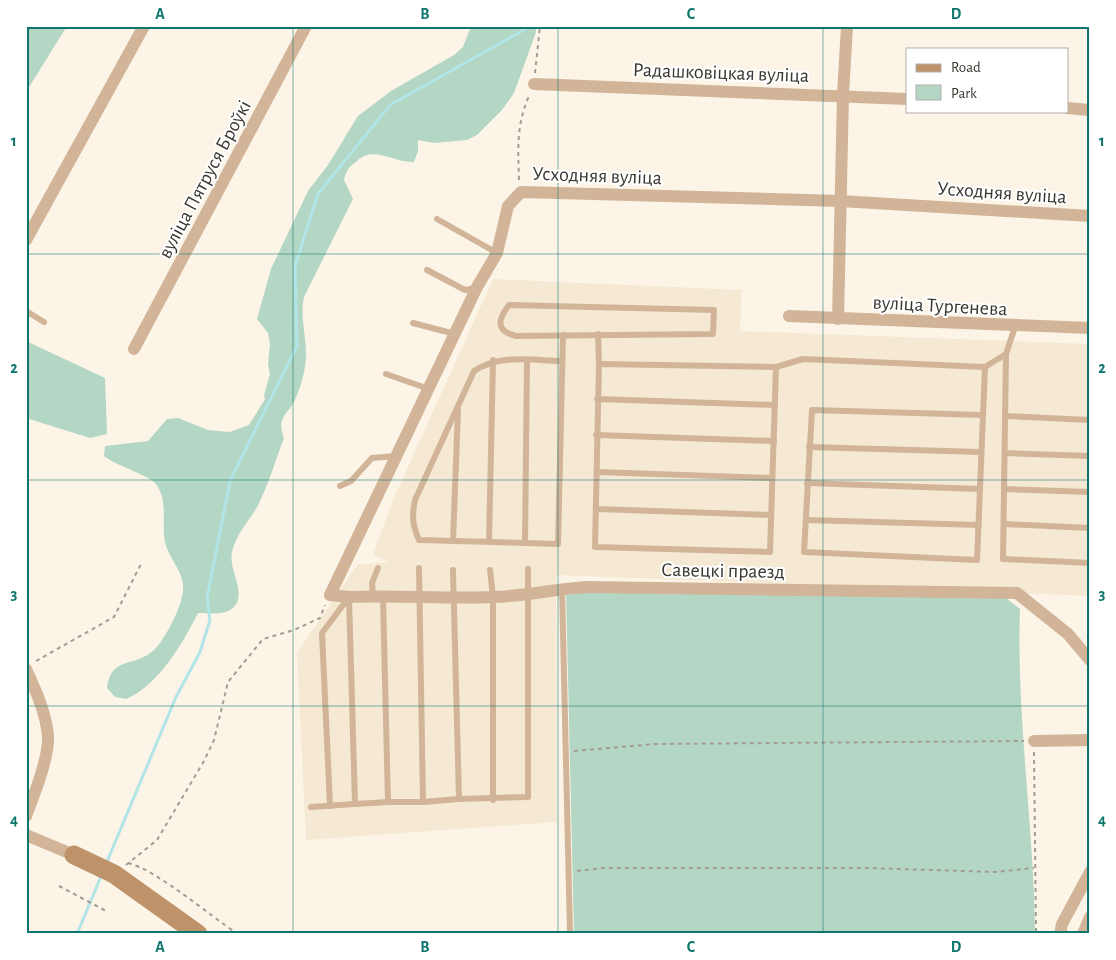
<svg xmlns="http://www.w3.org/2000/svg" width="1116" height="960" viewBox="0 0 1116 960" font-family="'Alegreya Sans',sans-serif">
	<rect width="100%" height="100%" fill="#fcf4e6"/>
	<path fill="#f5e9d4" d="M493,279L742,290L740,331L1090,344V596L556,575L557,822L306,840L297,653L357,565L388,562L373,555L392,502Z"/>
	<g fill="#b3d7c4">
		<path d="M26,26H67L26,92Z"/>
		<path d="M471,26H535L536,32L514,93L502,110L477,135L467,140L434,143L418,140V151L414,162C393,163 374,145 357,161C349,167 346,170 344,180L353,199L304,297C299,319 309,343 305,366C304,376 299,391 295,400C287,416 276,417 284,438C275,461 268,487 256,509C247,523 236,535 232,552C228,569 247,593 234,607C225,616 210,613 198,613C183,643 158,686 126,699L115,697L107,688C111,655 135,668 154,650C166,638 185,602 183,585C182,570 168,557 165,542C161,523 169,500 155,483C146,474 117,466 104,456L105,446L148,441L167,419L178,418L208,430L230,432L249,425L265,399L264,395L270,374L268,364L270,344L268,333L257,319L271,269L308,191L328,165L358,116L391,91L454,55L463,47Z"/>
		<path d="M26,341L105,378L107,434L90,438L26,418Z"/>
		<path d="M566,592L1006,598L1020,609C1016,717 1034,825 1035,934H574Z"/>
	</g>
	<g fill="none" stroke-linecap="round" stroke-linejoin="round">
		<g stroke="#b1e5e7" stroke-width="3">
			<path d="M106,864L176,697L200,652L210,620L207,598L230,481L297,346L295,266L318,194L390,105L531,26"/>
			<path d="M77,934L102,874"/>
		</g>
		<g stroke="#a29c92" stroke-width="2" stroke-dasharray="4 4" stroke-linecap="butt">
			<path d="M535,73L540,26"/>
			<path d="M519,180C518,148 516,124 530,94"/>
			<path d="M36,661L114,617L141,564"/>
			<path d="M574,751L655,744L1024,741"/>
			<path d="M1034,752L1036,934"/>
			<path d="M128,863C157,870 210,916 238,934"/>
			<path d="M126,865L157,840L204,761L214,740L228,682L263,639L294,630L320,618L325,605"/>
			<path d="M577,871L603,868H865L995,872L1034,868"/>
			<path d="M59,886L108,912"/>
		</g>
		<g stroke="#d2b499" stroke-width="6">
			<path d="M437,219L497,253"/>
			<path d="M427,270L465,290L476,288"/>
			<path d="M509,305L714,310L713,334L516,336C495,331 498,319 509,305Z"/>
			<path d="M26,311L44,322"/>
			<path d="M413,323L455,334"/>
			<path d="M598,334L599,364"/>
			<path d="M1006,354L1003,559L1090,563"/>
			<path d="M560,361C530,360 500,354 474,371L415,500C412,515 412,525 419,540L558,544L563,335"/>
			<path d="M776,367L770,552L595,547L599,364L776,367L803,359L985,367"/>
			<path d="M386,374L429,389"/>
			<path d="M597,399L775,405"/>
			<path d="M983,415L812,410L804,552L977,560C980,496 982,432 985,367L1006,354L1015,327"/>
			<path d="M1005,416L1090,420"/>
			<path d="M596,435L774,441"/>
			<path d="M809,447L981,452"/>
			<path d="M1005,453L1090,456"/>
			<path d="M597,472L772,478"/>
			<path d="M807,483L980,489"/>
			<path d="M340,486L351,481L372,458L396,456"/>
			<path d="M1004,489L1090,492"/>
			<path d="M596,509L771,515"/>
			<path d="M806,520L979,525"/>
			<path d="M1004,524L1090,528"/>
			<path d="M453,541L458,410"/>
			<path d="M489,542L493,360"/>
			<path d="M525,543L527,360"/>
			<path d="M419,568L423,802L459,799"/>
			<path d="M453,570L459,799L528,797V569"/>
			<path d="M490,570L493,597V800"/>
			<path d="M562,589L570,934"/>
			<path d="M373,596L372,583L378,568"/>
			<path d="M349,597L355,804L388,802"/>
			<path d="M383,597L388,802H423"/>
			<path d="M330,806L322,633L349,597"/>
			<path d="M311,807L355,804"/>
		</g>
		<g stroke="#d2b499" stroke-width="12">
			<path d="M534,84L907,99"/>
			<path d="M1067,108L1090,110"/>
			<path d="M26,240L144,26"/>
			<path d="M789,316L1090,328"/>
			<path d="M838,319L843,95L847,26"/>
			<path d="M134,349L306,26"/>
			<path d="M330,595L477,287L497,253L508,206L521,192L840,201L1090,216"/>
			<path d="M330,595L349,597C397,595 446,599 494,597C526,596 555,589 586,587L1017,593L1068,634L1090,660"/>
			<path d="M26,669C36,691 46,713 48,736C49,758 34,795 26,816"/>
			<path d="M1034,741L1090,740"/>
			<path d="M26,835L74,855"/>
			<path d="M1060,934L1062,924L1090,872"/>
			<path d="M1083,934L1090,917"/>
		</g>
		<path stroke="#bf936a" stroke-width="19" d="M74,855L114,874L198,934"/>
	</g>
	<path fill="none" stroke="#0f766e" stroke-width="1" stroke-opacity="0.55" d="M293,26V934M558,26V934M823,26V934M26,254H1090M26,480H1090M26,706H1090"/>
	<g text-anchor="middle" stroke-width="4" stroke-linejoin="round" paint-order="stroke">
		<g font-size="20" fill="#393630" stroke="#fff">
			<text transform="translate(721 72) rotate(2)" y="7">Радашковіцкая вуліца</text>
			<text transform="translate(597 175) rotate(2)" y="7">Усходняя вуліца</text>
			<text transform="translate(204 179) rotate(-62)" y="7">вуліца Пятруся Броўкі</text>
			<text transform="translate(1002 192) rotate(4)" y="7">Усходняя вуліца</text>
			<text transform="translate(940 305) rotate(3)" y="7">вуліца Тургенева</text>
			<text transform="translate(723 570) rotate(1)" y="7">Савецкі праезд</text>
		</g>
	</g>
	<rect width="1116" height="960" fill="none" stroke="#ffffff" stroke-width="55"/>
	<rect x="906" y="48" width="162" height="65" fill="#ffffff" stroke="#b0afac"/>
	<rect x="916" y="64" width="25" height="8" fill="#bf936a" stroke="#b0afac"/>
	<text x="951" y="72" font-size="15" fill="#393630">Road</text>
	<rect x="916" y="85" width="25" height="15" fill="#b3d7c4" stroke="#b0afac"/>
	<text x="951" y="98" font-size="15" fill="#393630">Park</text>
	<rect x="28" y="28" width="1060" height="904" fill="none" stroke="#0f766e" stroke-width="2"/>
	<g font-size="16" text-anchor="middle" font-weight="bold" fill="#0f766e">
		<text x="160" y="19">A</text>
		<text x="425" y="19">B</text>
		<text x="691" y="19">C</text>
		<text x="956" y="19">D</text>
		<text x="14" y="146">1</text>
		<text x="1102" y="146">1</text>
		<text x="14" y="373">2</text>
		<text x="1102" y="373">2</text>
		<text x="14" y="599">3</text>
		<text x="1102" y="599">3</text>
		<text x="14" y="825">4</text>
		<text x="1102" y="825">4</text>
		<text x="160" y="952">A</text>
		<text x="425" y="952">B</text>
		<text x="691" y="952">C</text>
		<text x="956" y="952">D</text>
	</g>
</svg>
